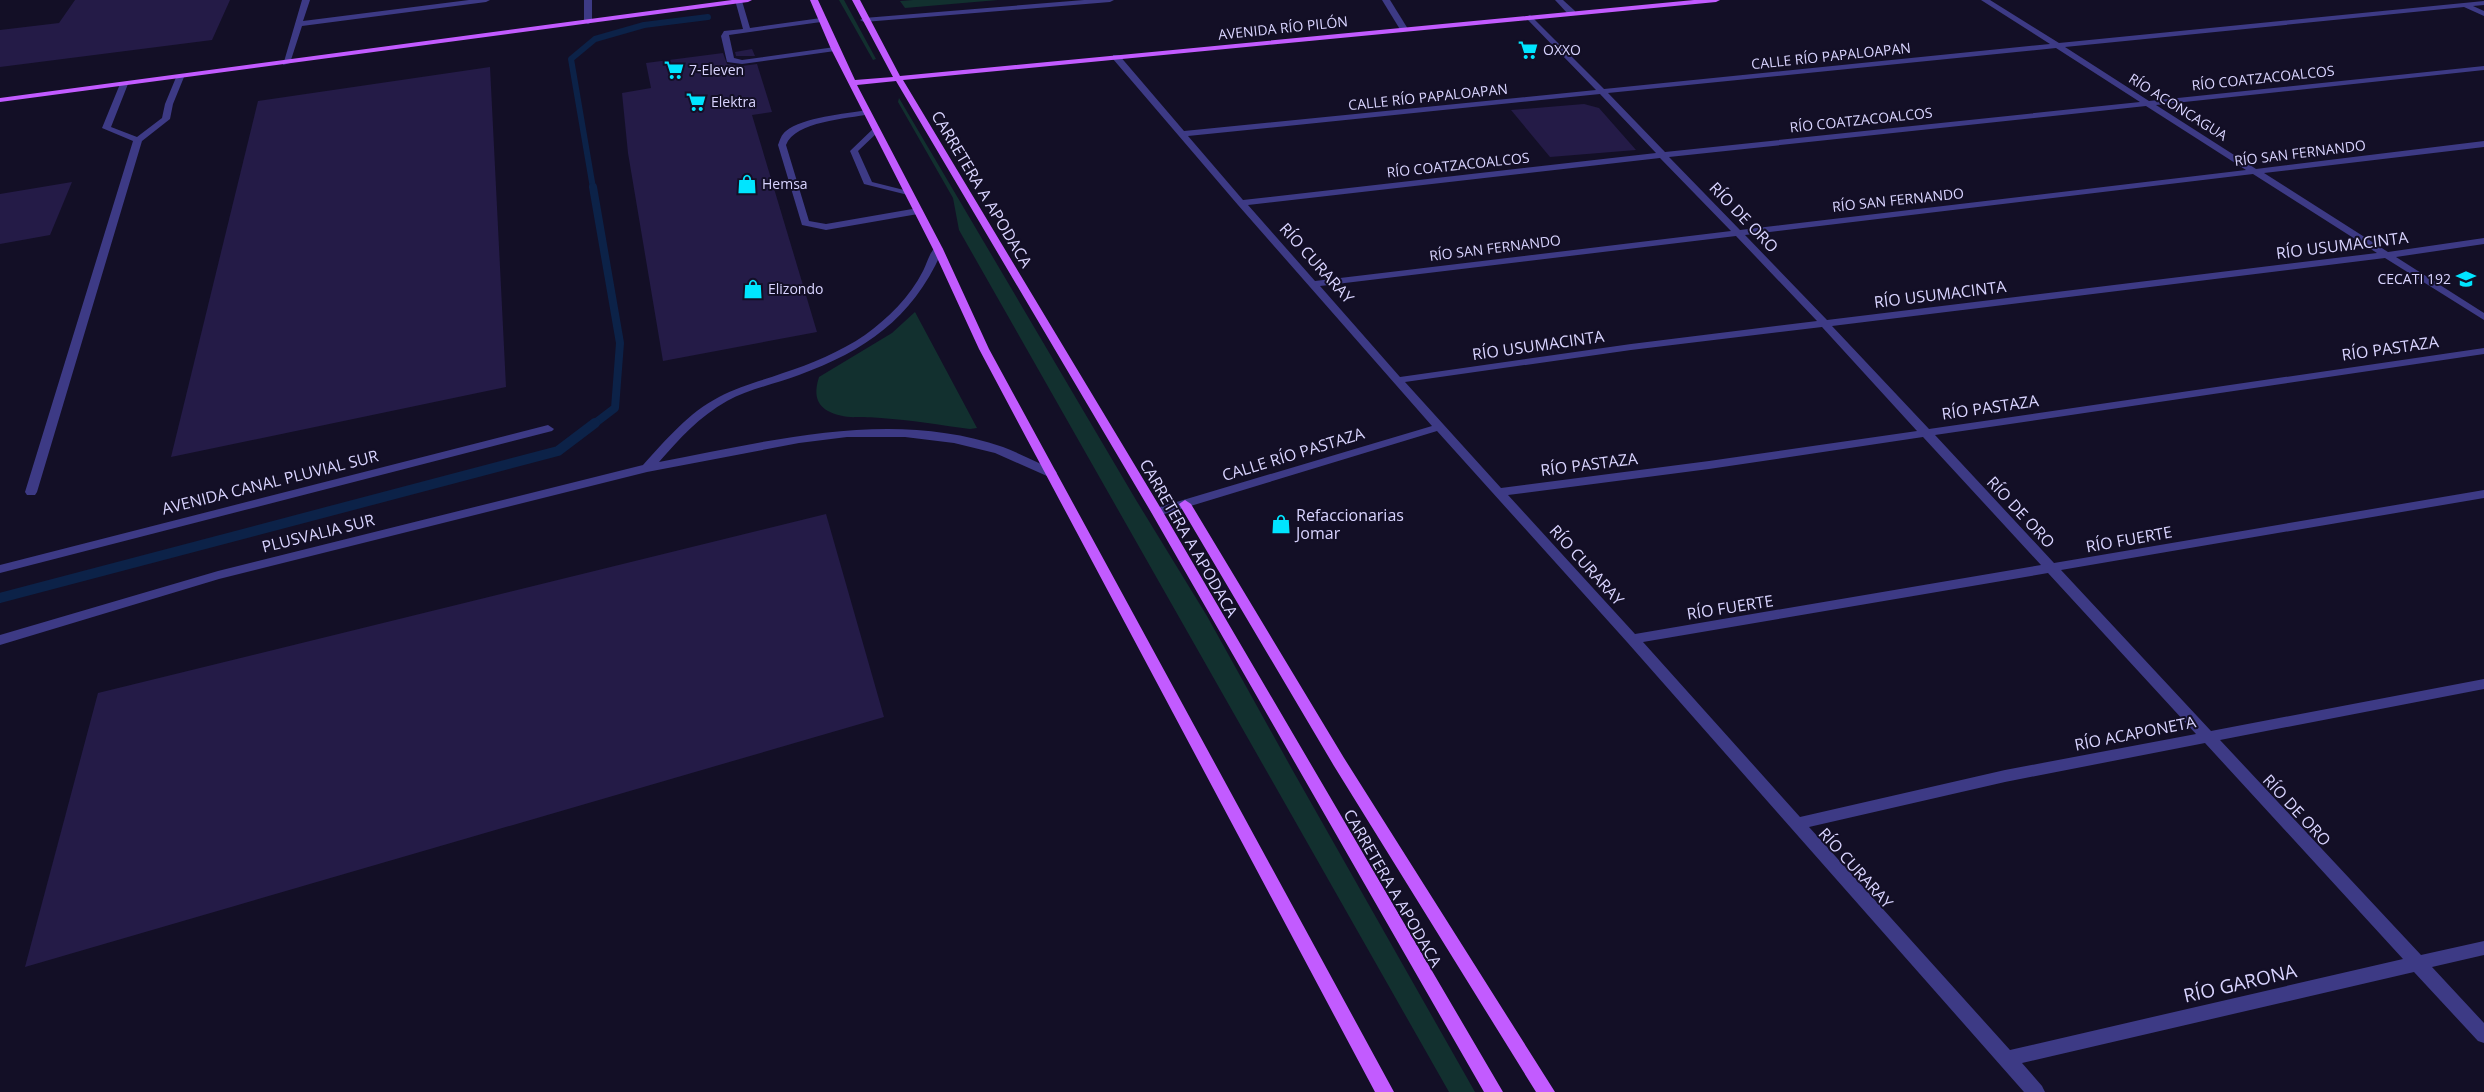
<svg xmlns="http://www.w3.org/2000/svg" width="2484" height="1092" viewBox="0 0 2484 1092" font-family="'Open Sans',sans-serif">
	<rect width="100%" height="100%" fill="#130f26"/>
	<g fill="#12302f">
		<path d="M839,0H844L876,59L873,60Z"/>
		<path d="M913,0H998L905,8L900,1Z"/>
		<path d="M899,98L1136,500L1207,616L1293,771L1475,1092H1449L959,230L953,198L898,102Z"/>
		<path d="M915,312L977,428L970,429C940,425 911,420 881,418C863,416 844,420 828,411C814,403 815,390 819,377L892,333Z"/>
	</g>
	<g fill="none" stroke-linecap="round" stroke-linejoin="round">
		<path stroke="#0c2248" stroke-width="6" d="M593,188L571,59L595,39L644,25L708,17"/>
		<path stroke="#0c2248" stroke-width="8" d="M593,187L620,343L615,408L594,424"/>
		<path stroke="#0c2248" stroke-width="10" d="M0,598L558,451L595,423"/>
	</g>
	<g fill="#241b47">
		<path d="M75,0H230L212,40L0,67V30L59,23Z"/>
		<path d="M752,49L755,56H736L735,52Z"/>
		<path d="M723,53L727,64L742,66L757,64L772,112L752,115L817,332L663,361L628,153L622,93L651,88L646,63Z"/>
		<path d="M490,67L506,387L171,457L258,101Z"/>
		<path d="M1584,104L1599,108L1636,150L1550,157L1511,110Z"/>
		<path d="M72,182L50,235L0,244V194Z"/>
		<path d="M826,514L884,717L25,967L98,693Z"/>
	</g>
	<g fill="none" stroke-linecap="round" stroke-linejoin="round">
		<g fill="#3d3a85" fill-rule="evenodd">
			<path d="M302,0H310L303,21L469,0H490L486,2L302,26L290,63L283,65Z"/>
			<path d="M584,0H592V22L588,24L584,22Z"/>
			<path d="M735,0L742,1L750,28L821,18L825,20L821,22L729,35L734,58L742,60L835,47L839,49L835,51L742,64L727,62L721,36L724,31L743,29Z"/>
			<path d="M1084,0H1114L1110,2L864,22L860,20L864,18Z"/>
			<path d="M1382,0H1390L1408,29L1407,31H1401Z"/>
			<path d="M1555,0H1563L1575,11V15H1569Z"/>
			<path d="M1981,0H1990L2059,43L2484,1V5L2473,6L2484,11V16L2464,7L2065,47L2149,101L2484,66V70L2156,105L2256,169L2484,141V147L2264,173L2388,252L2484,238V244L2396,257L2484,313V320L2385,258L1832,326L1929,429L2484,348V354L1935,435L2054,563L2484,490V498L2061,570L2211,731L2484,679V689L2220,740L2421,955L2484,941V955L2432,967L2484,1023V1043L2478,1041L2414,972L2022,1063L2042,1086L2045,1092H2024L1627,642L1437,431L1161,515L1157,516L1151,512L1153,509L1432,426L1238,205L1113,59V55H1119L1184,131L1596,90L1527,19L1526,17L1530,15L1604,89L2050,44ZM2056,48L2140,102L1665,152L1608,93ZM1600,94L1656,153L1243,200L1188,136ZM2146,106L2246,170L1740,230L1669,157ZM1660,158L1731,231L1315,281L1248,205ZM2253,174L2377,253L1827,320L1745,235ZM1736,236L1817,321L1631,344L1400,377L1320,286ZM1822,327L1917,431L1709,461L1501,488L1405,382L1631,350ZM1923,437L2041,565L1635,634L1508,495L1709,469ZM2048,573L2196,734L2005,770L1800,817L1643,642ZM2205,743L2403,959L2010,1050L1809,827L2005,782Z"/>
			<path d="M177,75L184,77L173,104L170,119L142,141L37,492L35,495H27L25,492L133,141L102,128L120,84L124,82L128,84L111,127L137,137L162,118L165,104Z"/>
			<path d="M867,110H870V114C847,119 795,121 786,145L809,221L826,224L918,208L923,211L918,214L826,230L802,225L778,145C780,140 781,135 786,131C803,117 845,114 867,110Z"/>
			<path d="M876,126L879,127V131L858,151L872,182L912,192V196L864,184L850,151Z"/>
			<path d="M938,246L943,249C914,317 867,350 799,375C775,384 749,389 727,401C700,416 679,439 659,462C771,441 891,408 1003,447C1021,454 1038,463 1055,470L1057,473L1055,476H1047L995,453L954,443L905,437H847L799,443L647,472L219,579L0,645V635L218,571L643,465C666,440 688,413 719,397C739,386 761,381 783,373C811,364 840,352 865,335C888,318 910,297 923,271C927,264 930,249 938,246Z"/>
			<path d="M548,425L554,429L552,431L0,573V565Z"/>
		</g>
		<g fill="#c25bff" fill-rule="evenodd">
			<path d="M732,0H752L748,2L0,102V98Z"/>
			<path d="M810,0H818L855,80L893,77L852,0H860L900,76L1694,0H1720L1716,2L903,80L1163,512L1503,1092H1484L1151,512L896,81L857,85L943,249L989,349L1394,1092H1375L979,349L933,249L831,49Z"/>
			<path d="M1185,500L1191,504L1344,758L1555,1092H1536L1334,766L1179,504Z"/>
		</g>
	</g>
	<defs>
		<symbol id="supermarket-bare" viewBox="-9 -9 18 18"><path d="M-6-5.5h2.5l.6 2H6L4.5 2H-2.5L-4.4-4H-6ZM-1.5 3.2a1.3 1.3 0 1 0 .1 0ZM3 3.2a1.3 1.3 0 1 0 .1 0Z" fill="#00e5ff" stroke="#130f26" stroke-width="2.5" paint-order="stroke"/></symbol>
		<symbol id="shop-bare" viewBox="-9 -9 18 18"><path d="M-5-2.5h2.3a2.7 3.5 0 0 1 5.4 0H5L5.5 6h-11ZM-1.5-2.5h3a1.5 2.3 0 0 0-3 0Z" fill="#00e5ff" stroke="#130f26" stroke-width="2.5" paint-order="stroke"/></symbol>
		<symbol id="school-bare" viewBox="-9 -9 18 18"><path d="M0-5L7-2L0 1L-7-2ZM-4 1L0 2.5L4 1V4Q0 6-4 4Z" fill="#00e5ff" stroke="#130f26" stroke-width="2.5" paint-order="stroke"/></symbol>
	</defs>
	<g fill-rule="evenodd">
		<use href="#supermarket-bare" x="1514" y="36" width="28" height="28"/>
		<use href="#supermarket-bare" x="660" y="56" width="28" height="28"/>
		<use href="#supermarket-bare" x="682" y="88" width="28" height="28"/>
		<use href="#shop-bare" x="733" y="170" width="28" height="28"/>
		<use href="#school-bare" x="2452" y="265" width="28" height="28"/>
		<use href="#shop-bare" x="739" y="275" width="28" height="28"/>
		<use href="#shop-bare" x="1267" y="510" width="28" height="28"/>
	</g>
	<g text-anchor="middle" stroke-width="4" stroke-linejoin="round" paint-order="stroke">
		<g font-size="14" fill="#d9d4ff" stroke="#130f26">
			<text transform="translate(1283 28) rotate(-6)" y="5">AVENIDA RÍO PILÓN</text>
			<text transform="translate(1831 56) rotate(-6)" y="5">CALLE RÍO PAPALOAPAN</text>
			<text transform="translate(2263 78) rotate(-6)" y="5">RÍO COATZACOALCOS</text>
			<text transform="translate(1428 97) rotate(-6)" y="5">CALLE RÍO PAPALOAPAN</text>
			<text transform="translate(2178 107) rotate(32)" y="5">RÍO ACONCAGUA</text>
			<text transform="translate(1861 120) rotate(-6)" y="5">RÍO COATZACOALCOS</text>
			<text transform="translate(2300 153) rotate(-7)" y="5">RÍO SAN FERNANDO</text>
			<text transform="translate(1458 165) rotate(-6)" y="5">RÍO COATZACOALCOS</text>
			<text transform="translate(1898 200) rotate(-6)" y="5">RÍO SAN FERNANDO</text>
			<text transform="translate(1495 248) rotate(-7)" y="5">RÍO SAN FERNANDO</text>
		</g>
		<g font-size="14" fill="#d9d4ff" stroke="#130f26" text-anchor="start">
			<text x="1543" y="55">OXXO</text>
			<text x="689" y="75">7-Eleven</text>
			<text x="711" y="107">Elektra</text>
			<text x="762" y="189">Hemsa</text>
			<text x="2451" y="284" text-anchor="end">CECATI 192</text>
			<text x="768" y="294">Elizondo</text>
		</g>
		<g font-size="16" fill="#d9d4ff" stroke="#130f26">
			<text transform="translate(982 189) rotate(59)" y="6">CARRETERA A APODACA</text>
			<text transform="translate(1744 217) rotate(46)" y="6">RÍO DE ORO</text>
			<text transform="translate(2342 245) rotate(-7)" y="6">RÍO USUMACINTA</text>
			<text transform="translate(1317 263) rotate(48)" y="6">RÍO CURARAY</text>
			<text transform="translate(1940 294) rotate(-7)" y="6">RÍO USUMACINTA</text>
			<text transform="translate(1538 345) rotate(-8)" y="6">RÍO USUMACINTA</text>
			<text transform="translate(2390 348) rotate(-8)" y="6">RÍO PASTAZA</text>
			<text transform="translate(1990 407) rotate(-8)" y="6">RÍO PASTAZA</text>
			<text transform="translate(1293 454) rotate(-17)" y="6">CALLE RÍO PASTAZA</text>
			<text transform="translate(1589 464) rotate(-7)" y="6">RÍO PASTAZA</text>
			<text transform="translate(270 482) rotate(-14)" y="6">AVENIDA CANAL PLUVIAL SUR</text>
			<text transform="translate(2021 512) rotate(47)" y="6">RÍO DE ORO</text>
			<text transform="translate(318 533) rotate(-14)" y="6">PLUSVALIA SUR</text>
			<text transform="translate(1189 538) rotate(60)" y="6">CARRETERA A APODACA</text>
			<text transform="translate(2129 539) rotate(-10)" y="6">RÍO FUERTE</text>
			<text transform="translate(1587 565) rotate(48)" y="6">RÍO CURARAY</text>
			<text transform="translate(1730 607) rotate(-9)" y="6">RÍO FUERTE</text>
			<text transform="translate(2135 733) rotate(-11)" y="6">RÍO ACAPONETA</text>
			<text transform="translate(2297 810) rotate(47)" y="6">RÍO DE ORO</text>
			<text transform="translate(1856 868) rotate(48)" y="6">RÍO CURARAY</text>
			<text transform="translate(1393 888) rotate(60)" y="6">CARRETERA A APODACA</text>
		</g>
		<g font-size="16" fill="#d9d4ff" stroke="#130f26" text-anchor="start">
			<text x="1296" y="521">Refaccionarias<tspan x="1296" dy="18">Jomar</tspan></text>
		</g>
		<g font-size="19" fill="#d9d4ff" stroke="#130f26">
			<text transform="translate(2240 983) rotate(-13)" y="7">RÍO GARONA</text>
		</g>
	</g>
</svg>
